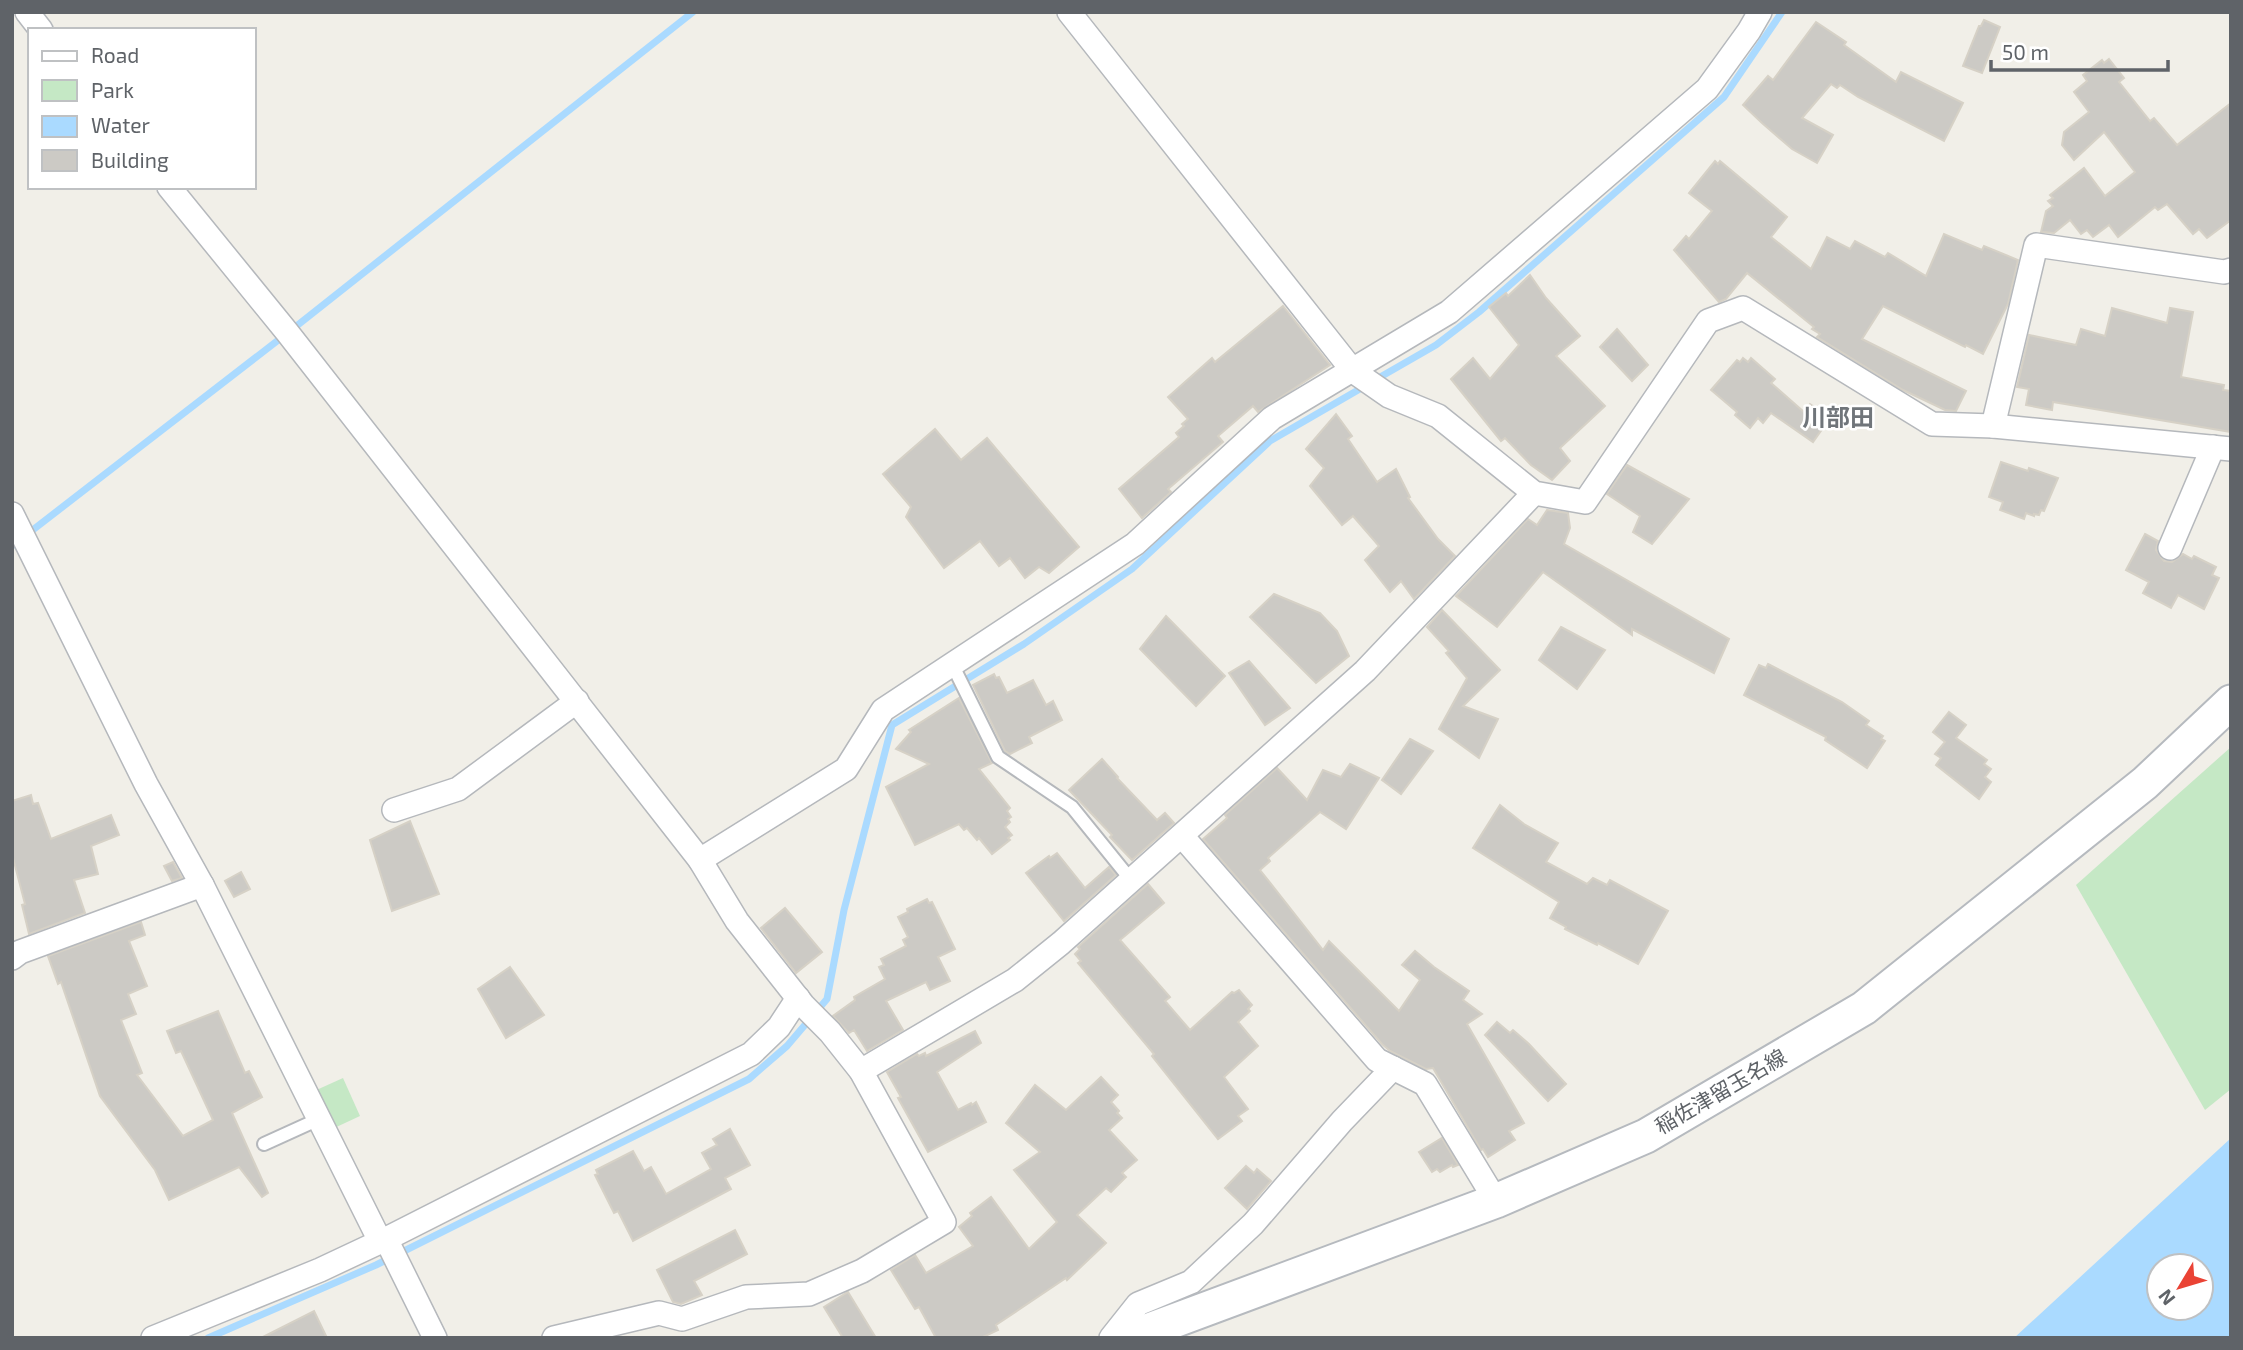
<svg xmlns="http://www.w3.org/2000/svg" width="2243" height="1350" viewBox="0 0 2243 1350" font-family="'Exo 2','Noto Sans JP',sans-serif">
	<rect width="100%" height="100%" fill="#f1efe8"/>
	<g fill="#c5e8c5">
		<path d="M2231,747V1089L2205,1110L2076,885Z"/>
		<path d="M343,1078L360,1116L330,1130L312,1092Z"/>
	</g>
	<path fill="#aadaff" fill-rule="evenodd" d="M2231,1138V1338H2014ZM2159,1266H2201V1308H2159Z"/>
	<g fill="none" stroke-linecap="round" stroke-linejoin="round">
		<g stroke="#aadaff" stroke-width="7">
			<path d="M1375,380L1436,345L1479,312L1724,97L1782,12"/>
			<path d="M12,546L299,324L693,12"/>
			<path d="M208,1338L376,1265L749,1079L787,1046L827,999L844,910L892,725L1024,644L1132,569L1270,441L1365,386"/>
		</g>
	</g>
	<g fill="#cccac5" stroke="#d6d1c6" stroke-width="2">
		<path d="M1984,20L2000,27L1982,73L1963,66L1979,26H1981Z"/>
		<path d="M1816,22L1846,42L1844,45L1896,82L1901,72L1963,103L1944,141L1858,97L1840,85L1837,88L1831,84L1802,118L1833,135L1817,163L1792,149L1762,123L1743,105L1768,76L1773,80Z"/>
		<path d="M2109,59L2124,78L2119,82L2150,121L2154,118L2177,145L2231,103V220L2207,238L2199,229L2193,234L2167,204L2158,210L2155,207L2118,237L2109,225L2093,237L2087,230L2081,234L2070,220L2054,233L2041,232L2046,211L2053,206L2048,201L2053,198L2050,195L2084,168L2105,196L2135,172L2104,132L2074,160L2062,145L2064,132L2089,112L2074,92L2087,81L2083,75L2102,60L2104,63Z"/>
		<path d="M1715,161L1718,164L1720,161L1787,217L1771,237L1811,269L1827,237L1850,249L1855,241L1885,257L1888,253L1926,276L1944,234L1982,250L1984,246L2018,260L2008,304L1983,354L1966,345L1965,347L1883,306L1862,339L1966,391L1956,411L1945,410L1903,390L1817,337L1820,334L1812,329L1814,327L1747,273L1726,299L1719,302L1674,250L1686,236L1689,239L1712,211L1689,193Z"/>
		<path d="M1530,275L1546,298L1580,336L1556,356L1605,406L1560,448L1570,461L1552,480L1531,465L1505,438L1501,441L1451,379L1473,358L1490,379L1519,345L1489,307L1506,293L1508,296Z"/>
		<path d="M1283,306L1330,365L1258,412L1253,406L1218,436L1223,442L1168,489L1171,492L1142,518L1119,489L1179,437L1176,433L1184,426L1182,424L1188,419L1168,397L1212,358L1215,362Z"/>
		<path d="M2112,308L2167,323L2170,308L2193,312L2181,377L2224,385L2223,390L2231,391V432L2053,402L2052,410L2026,405L2029,389L2017,387L2029,335L2076,345L2081,329L2105,336Z"/>
		<path d="M1617,329L1648,365L1632,381L1600,347Z"/>
		<path d="M1743,358L1748,362L1751,358L1775,379L1771,383L1804,412L1810,404L1830,418L1813,442L1771,413L1763,423L1758,418L1750,428L1735,415L1737,412L1711,390L1737,360L1740,362Z"/>
		<path d="M1336,414L1352,436L1348,439L1377,482L1396,469L1410,497L1408,498L1438,539L1455,556L1414,599L1401,581L1390,592L1365,560L1379,546L1353,516L1342,525L1310,486L1324,468L1306,449Z"/>
		<path d="M935,429L961,460L987,438L1079,547L1049,573L1039,567L1025,578L1010,558L999,566L980,541L944,568L906,517L911,507L883,474Z"/>
		<path d="M2001,462L2028,471L2029,468L2058,478L2044,511L2041,510L2039,515L2034,514V516L2026,513L2024,519L2000,510L2003,502L1989,497Z"/>
		<path d="M1627,465L1689,499L1652,544L1633,532L1640,516L1607,494Z"/>
		<path d="M1547,510L1568,513L1570,528L1564,544L1729,639L1714,673L1632,629V635L1543,572L1497,627L1456,596L1528,519L1537,525Z"/>
		<path d="M2145,534L2158,541L2156,550L2164,561L2172,562L2183,554L2192,559L2194,556L2216,567L2212,575L2219,578L2204,609L2178,595L2171,608L2143,593L2149,582L2126,570Z"/>
		<path d="M1274,594L1320,613L1337,631L1349,656L1316,683L1250,617Z"/>
		<path d="M1442,610L1500,670L1463,706L1498,719L1479,758L1439,729L1467,678L1446,653L1449,651L1427,627Z"/>
		<path d="M1166,616L1225,676L1196,706L1140,649Z"/>
		<path d="M1561,627L1605,650L1577,689L1539,660Z"/>
		<path d="M1249,661L1290,708L1265,725L1229,673Z"/>
		<path d="M1768,664L1842,702L1869,721L1866,725L1883,736L1881,739L1885,741L1867,768L1825,740L1826,737L1744,695L1759,665L1766,668Z"/>
		<path d="M994,674L996,678L999,677L1007,693L1033,680L1046,705L1053,701L1062,720L1029,737L1032,743L1010,754L1005,751L973,685Z"/>
		<path d="M959,698L992,763L979,769L1010,808L1007,811L1011,817L1008,819L1010,822L1005,827L1012,835L1008,838L1010,840L992,854L979,838L977,840L967,828L964,830L959,824L915,845L886,787L929,764L896,749L911,732L909,730Z"/>
		<path d="M1949,712L1966,725L1956,738L1987,760L1984,764L1991,769L1985,777L1991,782L1979,799L1936,765L1941,758L1935,754L1945,742L1933,732Z"/>
		<path d="M1410,739L1433,751L1401,794L1382,780Z"/>
		<path d="M1102,759L1118,777L1117,778L1157,820L1165,813L1174,823L1132,860L1110,837L1112,835L1069,790Z"/>
		<path d="M1350,764L1379,778L1346,829L1320,812L1268,858L1270,861L1260,870L1323,950L1329,941L1399,1011L1420,980L1402,965L1415,951L1434,967L1469,991L1463,1000L1482,1014L1467,1024L1524,1123L1509,1131L1515,1140L1488,1157L1483,1149L1481,1150L1433,1068L1426,1069L1390,1051L1382,1044L1203,839L1227,818L1225,815L1277,768L1307,800L1323,770L1341,777Z"/>
		<path d="M31,795L33,804L38,803L51,839L111,815L119,835L91,846L98,874L74,880L85,913L29,934L22,905L25,904L12,854V801Z"/>
		<path d="M1500,805L1524,824L1558,843L1546,862L1587,884L1593,878L1607,885L1610,880L1668,911L1638,964L1598,943L1597,945L1565,929L1566,927L1550,918L1559,902L1473,848Z"/>
		<path d="M410,821L439,894L392,911L370,840Z"/>
		<path d="M1057,853L1085,888L1109,867L1116,875L1064,921L1026,873L1049,856L1050,858Z"/>
		<path d="M173,862L182,878L172,881L164,866Z"/>
		<path d="M241,872L250,889L234,897L225,881Z"/>
		<path d="M1148,884L1164,903L1120,940L1170,997L1165,1001L1190,1030L1232,992L1234,993L1239,990L1252,1005L1248,1009L1250,1011L1238,1022L1258,1046L1224,1077L1248,1109L1238,1116L1242,1121L1218,1139L1152,1056L1154,1054L1078,963L1081,961L1075,954L1080,949L1078,947Z"/>
		<path d="M927,899L929,903L932,902L955,949L938,957L950,981L930,990L926,982L886,1001L903,1030L867,1051L854,1030L849,1033L833,1016L855,1000L854,997L885,979L879,967L884,965L881,959L906,946L903,940L908,937L898,917L908,912L907,909Z"/>
		<path d="M785,908L822,952L796,973L761,928Z"/>
		<path d="M141,922L145,935L129,941L147,986L128,994L136,1014L121,1020L142,1073L137,1075L183,1136L213,1120L181,1051L176,1053L167,1031L218,1011L245,1073L249,1071L262,1097L232,1113L268,1193L262,1197L239,1167L169,1200L155,1170L100,1096L61,982L58,984L48,956Z"/>
		<path d="M510,967L544,1015L506,1038L478,989Z"/>
		<path d="M1497,1022L1510,1033L1513,1030L1529,1044L1566,1084L1548,1101L1485,1035Z"/>
		<path d="M975,1031L981,1043L937,1072L958,1110L971,1103L972,1105L976,1102L986,1122L928,1152L898,1098L901,1097L887,1072L917,1054L919,1056L925,1053L926,1056Z"/>
		<path d="M1101,1077L1118,1095L1111,1102L1119,1111L1117,1113L1122,1118L1109,1130L1137,1160L1122,1173L1126,1177L1111,1192L1106,1188L1077,1215L1106,1243L1067,1280L1066,1278L996,1325L998,1330L981,1338H936L919,1307L915,1309L891,1270L915,1255L926,1273L973,1246L959,1227L972,1216L970,1213L991,1197L1029,1249L1057,1222L1014,1170L1040,1152L1006,1123L1035,1085L1066,1110Z"/>
		<path d="M730,1129L750,1165L725,1178L731,1189L633,1241L618,1211L614,1213L595,1175L598,1174L596,1170L633,1151L644,1171L651,1167L666,1194L711,1169L702,1153L717,1145L713,1139Z"/>
		<path d="M1442,1138L1458,1165L1453,1167L1452,1165L1440,1172L1437,1169L1432,1172L1419,1152Z"/>
		<path d="M1246,1166L1254,1173L1257,1169L1271,1181L1247,1209L1225,1188Z"/>
		<path d="M735,1230L747,1254L694,1281L702,1295L681,1304L673,1302L657,1270Z"/>
		<path d="M848,1292L876,1338H843L824,1307Z"/>
		<path d="M314,1311L327,1338H261Z"/>
	</g>
	<g fill="none" stroke-linecap="round" stroke-linejoin="round">
		<defs>
			<g id="service">
				<path d="M952,664L998,757L1072,807L1131,880"/>
				<path d="M264,1144L319,1119"/>
			</g>
			<g id="minor">
				<path d="M27,12L41,30"/>
				<path d="M1069,12L1353,371L1389,396L1438,416L1534,493L1585,502L1708,321L1743,308L1932,424L1993,426L2231,449"/>
				<path d="M169,187L287,332L700,860L737,921L804,1006L830,1032L861,1071L944,1222L862,1271L809,1294L746,1297L682,1319L659,1313L554,1338"/>
				<path d="M1993,426L2036,245L2224,272L2231,270"/>
				<path d="M12,514L146,784L202,885L380,1241"/>
				<path d="M2170,548L2213,447"/>
				<path d="M394,810L458,789L577,701"/>
				<path d="M1182,836L1377,1060L1425,1084L1496,1201"/>
				<path d="M700,860L846,769L883,710L1135,544L1272,418L1449,312L1707,89L1749,31L1760,12"/>
				<path d="M12,958L20,952L202,885"/>
				<path d="M861,1071L1015,980L1061,943L1365,671L1534,493"/>
				<path d="M386,1239L435,1338"/>
				<path d="M153,1338L320,1270L386,1239L751,1054L779,1027L798,998"/>
				<path d="M1111,1338L1138,1304L1191,1282L1253,1224L1342,1121L1393,1068"/>
			</g>
			<path id="secondary" d="M1128,1338L1496,1201L1646,1136L1864,1008L2145,783L2231,702"/>
		</defs>
		<use href="#service" stroke="#b5b8bc" stroke-width="16"/>
		<use href="#minor" stroke="#b5b8bc" stroke-width="26"/>
		<use href="#secondary" stroke="#b6babf" stroke-width="37"/>
		<use href="#service" stroke="#fff" stroke-width="12"/>
		<use href="#minor" stroke="#fff" stroke-width="23"/>
		<use href="#secondary" stroke="#fff" stroke-width="33"/>
	</g>
	<g text-anchor="middle" stroke-width="5" stroke-linejoin="round" paint-order="stroke">
		<g font-size="21" fill="#5f6368" stroke="#fff">
			<text transform="translate(1721 1092) rotate(-30)" y="7">稲佐津留玉名線</text>
		</g>
		<g font-size="24" font-weight="bold" fill="#70757a" stroke="#fff">
			<text x="1838" y="426">川部田</text>
		</g>
	</g>
	<rect width="2243" height="1350" fill="none" stroke="#5f6368" stroke-width="28"/>
	<rect x="28" y="28" width="228" height="161" fill="#ffffff" stroke="#bfc1c3" stroke-width="2"/>
	<rect x="42" y="51" width="35" height="10" fill="#ffffff" stroke="#bfc1c3" stroke-width="2"/>
	<text x="91" y="63" font-size="21" fill="#5f6368">Road</text>
	<rect x="42" y="80" width="35" height="21" fill="#c5e8c5" stroke="#bfc1c3" stroke-width="2"/>
	<text x="91" y="98" font-size="21" fill="#5f6368">Park</text>
	<rect x="42" y="116" width="35" height="21" fill="#aadaff" stroke="#bfc1c3" stroke-width="2"/>
	<text x="91" y="133" font-size="21" fill="#5f6368">Water</text>
	<rect x="42" y="150" width="35" height="21" fill="#cccac5" stroke="#bfc1c3" stroke-width="2"/>
	<text x="91" y="168" font-size="21" fill="#5f6368">Building</text>
	<g transform="translate(2180 1287) rotate(232)"><circle r="33" fill="#ffffff" stroke="#bfc1c3" stroke-width="2"/>
	<path d="M0-5L12 26L0 18L-12 26Z" fill="#ea4335"/>
	<text y="-10" font-size="19" font-weight="bold" text-anchor="middle" fill="#5f6368">N</text>
	</g>
	<path d="M1991 60v10h177v-10" fill="none" stroke="#5f6368" stroke-width="3.5"/>
	<text x="2002" y="60" font-size="21" fill="#5f6368" stroke="#ffffff" stroke-width="5" paint-order="stroke">50 m</text>
</svg>
